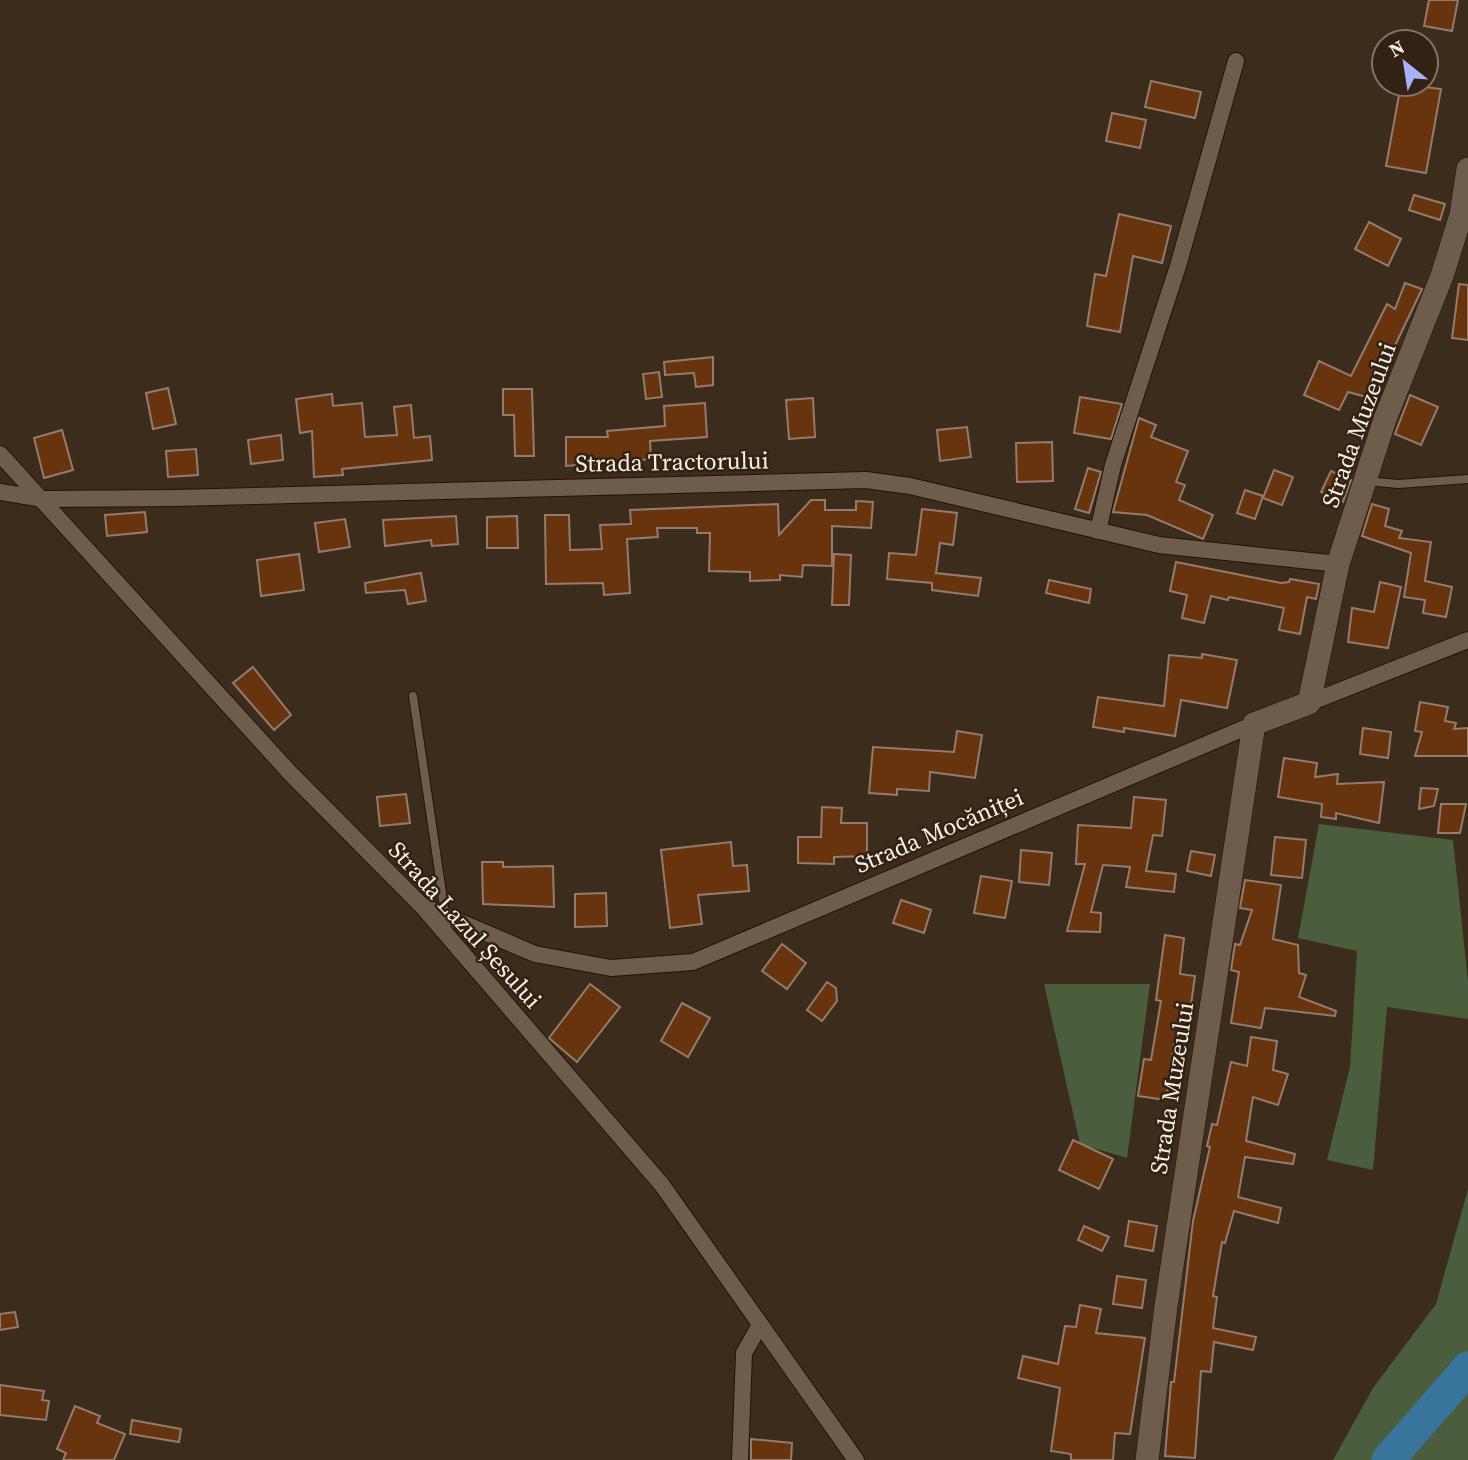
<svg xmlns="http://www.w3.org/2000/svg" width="1468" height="1460" viewBox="0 0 1468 1460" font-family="'Source Serif 4',serif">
	<rect width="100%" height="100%" fill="#3c2c1c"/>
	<g fill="#4a5e3e">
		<path d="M1319,824L1453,840L1468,981V1019L1387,1007L1373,1170L1327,1160L1350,1067L1357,951L1298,938Z"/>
		<path d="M1044,984H1150L1127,1158L1080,1144Z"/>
		<path d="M1468,1189V1460H1333L1373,1388L1436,1304Z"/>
	</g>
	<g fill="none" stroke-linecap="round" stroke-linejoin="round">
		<path stroke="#39749d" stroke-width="33" d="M1388,1460L1468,1368"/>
	</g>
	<g fill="#68340d" stroke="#937c6e" stroke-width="2">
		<path d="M1429,0H1458L1452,31L1424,26Z"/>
		<path d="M1151,81L1201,92L1195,118L1145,107Z"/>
		<path d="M1401,84L1441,89L1426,173L1386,166Z"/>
		<path d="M1112,113L1146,120L1140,148L1106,141Z"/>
		<path d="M1414,195L1445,204L1440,220L1409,210Z"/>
		<path d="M1119,214L1171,226L1162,263L1133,256L1120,332L1087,326L1095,274L1106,276Z"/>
		<path d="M1369,222L1401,239L1388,266L1355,249Z"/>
		<path d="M1405,283L1422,289L1370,398L1348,392L1339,410L1304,395L1319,361L1351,376L1387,304L1395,309Z"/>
		<path d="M1459,284L1468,285V340L1452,338Z"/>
		<path d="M713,357V385L696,387L694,373L665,375L664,362Z"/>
		<path d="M659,372L662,397L646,399L643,374Z"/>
		<path d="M168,388L176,424L153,429L146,393Z"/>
		<path d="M503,389H532L534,456H515L514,415H503Z"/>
		<path d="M332,394L333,406L362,403L365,437L397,435L394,407L411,405L414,438L430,436L432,460L342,469L343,475L314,477L312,431L300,433L296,399Z"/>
		<path d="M1410,395L1438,407L1421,445L1395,434Z"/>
		<path d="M1080,397L1122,404L1111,439L1074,433Z"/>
		<path d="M813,398L815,437L789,439L786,400Z"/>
		<path d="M705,403L707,437L650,441L651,459L566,466V437H608L607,431L665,426L664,406Z"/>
		<path d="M1139,418L1156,425L1151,437L1188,451L1176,482L1185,485L1179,500L1213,515L1203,539L1147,515L1113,512Z"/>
		<path d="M967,427L971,457L940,461L937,430Z"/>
		<path d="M62,430L73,470L44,478L34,438Z"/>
		<path d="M281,435L283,460L251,464L248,440Z"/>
		<path d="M1052,442L1053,481L1017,482L1016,443Z"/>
		<path d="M196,449L198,475L168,477L166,451Z"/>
		<path d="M1088,468L1101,472L1089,513L1075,509Z"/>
		<path d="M1274,470L1293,477L1282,505L1263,498Z"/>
		<path d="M1331,471L1351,480L1343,502L1321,492Z"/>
		<path d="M1245,490L1263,496L1255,519L1237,513Z"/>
		<path d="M811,500H825V510H856V501L873,502L871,528L832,526V566L803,565L802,577L780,575V580L750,581V572L709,571L710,533H697V528H657L658,537L627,539L630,593L604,595L603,583L546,584L545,515H569L570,550L602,549L600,525L631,524L630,510L778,504L779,535Z"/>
		<path d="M1372,504L1389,509L1385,526L1402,531L1399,538L1431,542L1425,581L1452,587L1446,617L1423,613L1425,600L1404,597L1411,553L1362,536Z"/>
		<path d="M922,509L957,513L953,545L940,543L936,573L981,578L978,596L932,590V583L887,579L889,553L916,555Z"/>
		<path d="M145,512L147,532L107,536L105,515Z"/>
		<path d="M456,516L458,544L432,546L431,540L385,546L383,520Z"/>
		<path d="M517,516L518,548H487V517Z"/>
		<path d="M345,519L350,547L319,552L315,523Z"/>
		<path d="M299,554L304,590L261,596L257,560Z"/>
		<path d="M834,554L851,555L849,605H832Z"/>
		<path d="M1176,562L1281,583L1289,582L1290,579L1319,584L1316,599L1307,597L1300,634L1279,630L1284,608L1229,597L1228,600L1211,596L1204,623L1182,618L1187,595L1170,591Z"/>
		<path d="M421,573L426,601L408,604L405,590L366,593L365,583Z"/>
		<path d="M1049,580L1091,589L1089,603L1046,593Z"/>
		<path d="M1380,582L1401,587L1388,648L1348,642L1352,608L1374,612Z"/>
		<path d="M1202,654L1237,660L1227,708L1181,700L1175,736L1124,728V732L1093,727L1098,697L1164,706L1169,655L1202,658Z"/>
		<path d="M253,667L291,715L274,730L233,683Z"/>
		<path d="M1420,702L1448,707L1445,721L1456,723L1454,729L1468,728V756H1415L1422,732L1415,731Z"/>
		<path d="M1363,728L1391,732L1388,758L1360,754Z"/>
		<path d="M957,731L982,735L975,778L930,772L929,791L897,789V795L869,793L873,747L954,752Z"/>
		<path d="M1284,758L1317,763L1315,777L1338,774L1337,784L1384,782L1379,823L1336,813V819L1321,817L1322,804L1278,797Z"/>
		<path d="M1421,788L1438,789L1434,806L1419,809Z"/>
		<path d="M406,794L410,823L380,826L377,797Z"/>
		<path d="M1134,797L1166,800L1162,836L1153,835L1146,871L1176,874L1174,892L1126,887L1130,867L1103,865L1091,912L1101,913L1100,932L1067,931L1085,864H1076L1078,825L1131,828Z"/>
		<path d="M1441,804H1466L1460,833H1438Z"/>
		<path d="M822,807L842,808L841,823H867V856L834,857V864L798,863V837H821Z"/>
		<path d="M1275,837L1306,840L1302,878L1271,875Z"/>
		<path d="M731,842L733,866L747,865L749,891L698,895L702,924L670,928L661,850Z"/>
		<path d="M1021,850L1052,853L1049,885L1019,882Z"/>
		<path d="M1191,851L1215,855L1211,876L1187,871Z"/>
		<path d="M482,862H503V867L553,866L554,907L483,904Z"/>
		<path d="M981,876L1012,881L1005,918L974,913Z"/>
		<path d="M1245,880L1281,885L1273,939L1298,945L1299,973L1306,975L1299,997L1336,1011L1335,1016L1265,1008L1261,1028L1231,1023L1239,972L1231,970L1235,944L1240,945L1252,910L1240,908Z"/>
		<path d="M606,893L607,926L575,927V894Z"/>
		<path d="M901,900L931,910L924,933L893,923Z"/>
		<path d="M1165,935L1184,938L1180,974L1195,976L1185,1047L1174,1045L1166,1100L1138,1096L1144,1059L1151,1060L1161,1001L1156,1000Z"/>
		<path d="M782,944L806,963L787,989L762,971Z"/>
		<path d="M827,982L836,988L837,1001L822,1021L807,1010Z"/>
		<path d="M590,984L620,1007L577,1062L549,1038Z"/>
		<path d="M682,1003L710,1018L688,1057L661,1041Z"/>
		<path d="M1251,1037L1277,1041L1273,1070L1288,1074L1278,1105L1253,1097L1246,1141L1295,1154L1293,1164L1245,1157L1238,1197L1281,1208L1278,1223L1234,1211L1225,1243L1222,1242L1213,1296L1217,1297L1213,1328L1256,1337L1253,1350L1214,1342L1211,1372L1201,1371L1195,1458L1165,1456L1171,1382H1174L1193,1221L1210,1147L1207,1146L1212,1124L1217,1125L1231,1062L1247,1066Z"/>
		<path d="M1073,1140L1113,1159L1099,1189L1059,1170Z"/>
		<path d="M1129,1221L1157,1226L1153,1251L1125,1246Z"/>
		<path d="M1084,1226L1109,1237L1102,1251L1078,1240Z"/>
		<path d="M1117,1276L1146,1280L1142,1308L1113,1304Z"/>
		<path d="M1080,1305L1101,1309L1096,1333L1145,1338L1130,1434L1115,1433L1113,1460H1071V1454L1051,1451L1060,1388L1018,1378L1023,1356L1058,1364L1065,1326L1076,1327Z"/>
		<path d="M15,1312L18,1327L0,1330V1314Z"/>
		<path d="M0,1385L44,1391L42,1400L49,1401L46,1420L0,1415Z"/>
		<path d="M75,1406L100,1416L97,1423L125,1434L114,1460H63L66,1453L57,1449Z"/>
		<path d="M132,1420L181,1429L179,1442L130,1434Z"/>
		<path d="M751,1439L792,1443L791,1460H751Z"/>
	</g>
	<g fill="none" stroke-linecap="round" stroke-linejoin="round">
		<defs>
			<g id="lane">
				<path d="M1366,481L1398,484L1468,479"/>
				<path d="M413,696L445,913"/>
			</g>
			<g id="street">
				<path d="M0,454L290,773L422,906L662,1185L856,1460"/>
				<path d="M0,492L43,499L175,498L866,480L910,486L1159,545L1338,564"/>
				<path d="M1098,531L1113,465L1178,266L1236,61"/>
				<path d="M1309,703L1468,640"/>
				<path d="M423,906L535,954L611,968L693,962L1254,724"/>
				<path d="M740,1460L744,1353L760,1325"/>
			</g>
			<path id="secondary" d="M1147,1460L1166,1306L1254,724L1309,703L1338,564L1385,419L1442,276L1461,215L1468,169"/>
		</defs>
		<use href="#lane" stroke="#221405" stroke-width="10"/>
		<use href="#street" stroke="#221405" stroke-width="18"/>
		<use href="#secondary" stroke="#221405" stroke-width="24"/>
		<use href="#lane" stroke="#6e5d4b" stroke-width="8"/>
		<use href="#street" stroke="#6e5d4b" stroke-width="16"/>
		<use href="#secondary" stroke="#6e5d4b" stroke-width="23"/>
	</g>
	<g text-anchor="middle" stroke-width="5" stroke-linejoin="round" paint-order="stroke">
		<g font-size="24" fill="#f9eee4" stroke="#312213">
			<text transform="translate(1359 425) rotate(-70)" y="8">Strada Muzeului</text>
			<text transform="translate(672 462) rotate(-1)" y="8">Strada Tractorului</text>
			<text transform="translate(939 831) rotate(-23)" y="8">Strada Mocăniței</text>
			<text transform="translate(465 925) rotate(48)" y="8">Strada Lazul Șesului</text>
			<text transform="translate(1172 1088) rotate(-81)" y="8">Strada Muzeului</text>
		</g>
	</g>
	<g transform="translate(1405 63) rotate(330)"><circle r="33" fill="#312213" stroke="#817467" stroke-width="2"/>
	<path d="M0-5L12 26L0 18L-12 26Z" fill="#a9b0fc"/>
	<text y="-10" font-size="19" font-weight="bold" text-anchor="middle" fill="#f9eee4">N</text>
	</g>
</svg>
